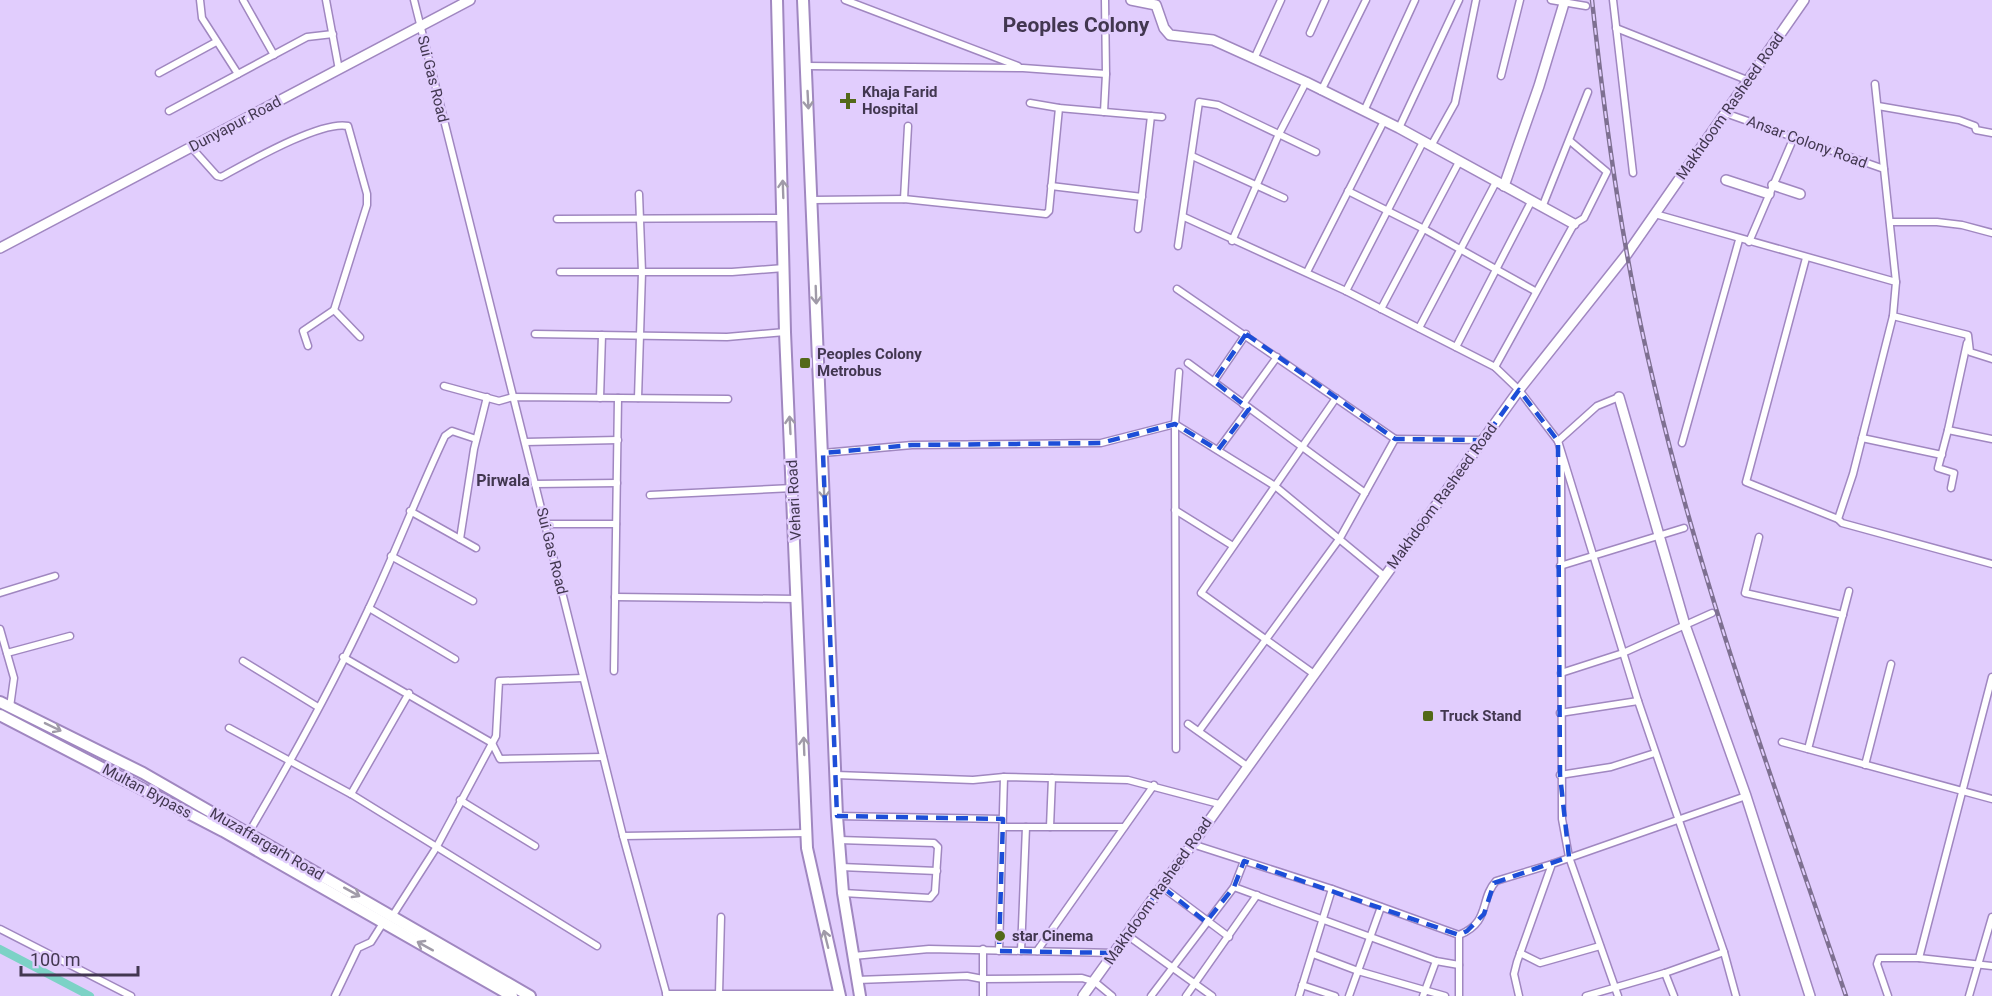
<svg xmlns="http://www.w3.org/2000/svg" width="1992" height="996" viewBox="0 0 1992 996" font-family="Roboto,sans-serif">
	<rect width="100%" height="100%" fill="#e1cdfd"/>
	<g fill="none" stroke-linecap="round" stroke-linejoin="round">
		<path stroke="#7cd2c6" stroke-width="8" d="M0,949L90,996"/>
		<defs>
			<g id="street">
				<path d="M200,0L202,18L238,74"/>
				<path d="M243,0L274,55"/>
				<path d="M326,0L339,70"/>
				<path d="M414,0L623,836L667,996"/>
				<path d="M845,0L1018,66"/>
				<path d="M1551,0L1586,6"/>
				<path d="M1613,0L1633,173"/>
				<path d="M1616,28L1747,80"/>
				<path d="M1310,33L1325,0"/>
				<path d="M1254,59L1281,0"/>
				<path d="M806,66L1023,68L1106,74L1105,0"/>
				<path d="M159,73L216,42"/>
				<path d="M1501,76L1520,0"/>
				<path d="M1875,84L1884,169"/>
				<path d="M1321,91L1366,0"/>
				<path d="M1030,103L1059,108L1162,117"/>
				<path d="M1878,106L1959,120L1975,126L1976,130L1992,133"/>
				<path d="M169,111L307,37L333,34"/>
				<path d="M1364,111L1415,0"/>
				<path d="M1104,112L1106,74"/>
				<path d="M1725,113L1884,169L1896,282"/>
				<path d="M1399,128L1459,0"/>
				<path d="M1431,146L1455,103L1476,0"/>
				<path d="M191,147L217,176L221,177C247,163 321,120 348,126L367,194V205L334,310L303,331L308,346"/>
				<path d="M1192,156L1284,198"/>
				<path d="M1051,186L1142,197"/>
				<path d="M1348,191L1424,229L1535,291"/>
				<path d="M904,199L908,126"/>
				<path d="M813,200L904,199L1046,214L1049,211L1059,108"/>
				<path d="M1543,205L1588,92"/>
				<path d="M1655,214L1896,282L1893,316L1968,335L1970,352L1992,359"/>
				<path d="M1184,217L1346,291L1495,367L1519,390L1558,441L1638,701L1724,952L1736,996"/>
				<path d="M557,219L783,218"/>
				<path d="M1890,222H1937L1962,225L1992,233"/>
				<path d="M1138,229L1151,116"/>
				<path d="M1232,241L1279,134L1306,82"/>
				<path d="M1749,242L1794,137"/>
				<path d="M1178,246L1199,102L1218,105L1316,152"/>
				<path d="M1806,258L1746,482L1838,519"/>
				<path d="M560,272H732L784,268"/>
				<path d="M1307,272L1384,121"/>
				<path d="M1177,289L1395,439L1340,538L1199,731"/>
				<path d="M1346,291L1423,142"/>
				<path d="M1381,309L1459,162"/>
				<path d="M334,310L360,337"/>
				<path d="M1893,316L1853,474L1838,519L1842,523L1992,564"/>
				<path d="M1419,328L1496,182"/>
				<path d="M535,334L727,337L785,332"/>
				<path d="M1967,343L1948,430L1992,439"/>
				<path d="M1456,347L1532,200"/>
				<path d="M1188,363L1365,493"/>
				<path d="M1495,367L1574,224L1584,218L1607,172L1570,141"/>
				<path d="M1214,381L1246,334"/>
				<path d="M444,386L499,401L513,397L728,399"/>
				<path d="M600,398L602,335"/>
				<path d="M638,398L642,272L639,194"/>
				<path d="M1243,404L1277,357"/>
				<path d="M1948,430L1938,468L1954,473L1951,488"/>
				<path d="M1862,438L1942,455"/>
				<path d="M1395,439L1483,440"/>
				<path d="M1558,441L1597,406L1619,397"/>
				<path d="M525,442L618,440"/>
				<path d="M1682,443L1739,240"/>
				<path d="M1218,450L1249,408"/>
				<path d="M823,453L912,445L1101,443L1175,424L1275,486L1384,576"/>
				<path d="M1561,457L1562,819L1569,857L1618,996"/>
				<path d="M535,484L617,483"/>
				<path d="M650,495L793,488"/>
				<path d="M1175,510L1233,546"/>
				<path d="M410,511L476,548"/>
				<path d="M545,524H616"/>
				<path d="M1759,537L1745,593L1843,615"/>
				<path d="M460,539L474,449L487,397"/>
				<path d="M391,556L473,601"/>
				<path d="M1560,566L1684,528"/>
				<path d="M0,593L55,576"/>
				<path d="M615,597L797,599"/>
				<path d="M369,608L455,659"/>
				<path d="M0,629L14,678L10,707"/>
				<path d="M7,653L70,636"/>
				<path d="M343,657L492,743L500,759L603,757"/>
				<path d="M243,661L318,707"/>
				<path d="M614,671L618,398"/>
				<path d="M1561,673L1623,653L1712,613"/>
				<path d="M1314,674L1201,593L1336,398"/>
				<path d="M1560,713L1638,701"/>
				<path d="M1188,724L1247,766"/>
				<path d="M229,728L351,794L597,946"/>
				<path d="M1782,742L1992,799"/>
				<path d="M1176,749L1175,424L1179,372"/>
				<path d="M1808,749L1849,591"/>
				<path d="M1865,765L1891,664"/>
				<path d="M836,775L973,780L1004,777L1128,780L1219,804"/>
				<path d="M1560,775L1611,767L1655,753"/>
				<path d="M351,794L409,693"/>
				<path d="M460,800L535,846"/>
				<path d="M837,816L1002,819"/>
				<path d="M1003,827H1124"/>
				<path d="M1050,827L1052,778"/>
				<path d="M248,834C291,761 333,685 369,608C396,551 418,493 445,436L452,431L476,439"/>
				<path d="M623,836L806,833"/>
				<path d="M839,840L934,843L938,847L935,892L930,898L843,893"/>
				<path d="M1192,844L1332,889L1459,935C1491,922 1479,900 1496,881L1552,864"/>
				<path d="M841,867L937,871"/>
				<path d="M1161,886L1229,937"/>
				<path d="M1234,887L1436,961L1459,965"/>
				<path d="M393,915L436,848L496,736L499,681L583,678"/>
				<path d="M0,929L131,996"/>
				<path d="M1127,935L1212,996"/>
				<path d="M983,949V996"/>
				<path d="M999,951L1004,777"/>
				<path d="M1021,951L1026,827"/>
				<path d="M1037,951L1154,785"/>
				<path d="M1520,953L1540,963L1600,946"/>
				<path d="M1313,954L1358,971L1445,996"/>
				<path d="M853,956L929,949L1115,953"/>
				<path d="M1919,958L1992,677"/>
				<path d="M1665,973L1674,996"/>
				<path d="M857,980L967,976L983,979L1082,978L1095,982L1112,996"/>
				<path d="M1302,985L1335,996"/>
				<path d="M666,994H839"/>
				<path d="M719,994L721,917"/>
				<path d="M335,996L358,948L371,942L383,923"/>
				<path d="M1151,996L1234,887L1244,861"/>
				<path d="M1186,996L1257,895"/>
				<path d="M1299,996L1332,889"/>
				<path d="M1349,996L1381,907"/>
				<path d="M1423,996L1436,961"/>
				<path d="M1459,996V935"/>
				<path d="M1519,996L1514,974L1517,962L1552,864L1746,796"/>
				<path d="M1586,996L1665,973L1724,952"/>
				<path d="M1888,996L1877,964L1879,958H1919L1992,966"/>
				<path d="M1969,996L1992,917"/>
			</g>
			<g id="secondary">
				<path d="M1131,0L1156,5L1164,28L1170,35L1213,40L1306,82L1399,128L1574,224"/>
				<path d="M1726,180L1769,194"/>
				<path d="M1773,185L1800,194"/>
				<path d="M1504,186L1539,86L1565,0"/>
				<path d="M0,248L470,0"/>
				<path d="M1619,397L1685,625L1746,796L1810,996"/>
				<path d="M1083,996L1519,390L1627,254L1804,0"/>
			</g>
			<g id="primary">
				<path d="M777,0L785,332L807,848L840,996"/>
				<path d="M803,0L837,816L843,893L860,996"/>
				<path d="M0,702L143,773L530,996"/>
				<path d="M0,715L223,831L512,996"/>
			</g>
		</defs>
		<use href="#street" stroke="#a087c0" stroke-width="9"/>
		<use href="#secondary" stroke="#a087c0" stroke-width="12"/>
		<use href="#primary" stroke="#a087c0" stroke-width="14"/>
		<use href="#street" stroke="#fff" stroke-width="6"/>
		<use href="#secondary" stroke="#fff" stroke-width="9"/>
		<use href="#primary" stroke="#fff" stroke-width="10"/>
		<defs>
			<path id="rail" d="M1592,0C1606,130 1624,261 1655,388C1704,595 1778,795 1846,996"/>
		</defs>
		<use href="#rail" stroke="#7e7091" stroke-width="4.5"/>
		<use href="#rail" stroke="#e1cdfd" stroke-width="2" stroke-dasharray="7" stroke-linecap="butt"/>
	</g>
	<defs><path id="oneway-shaft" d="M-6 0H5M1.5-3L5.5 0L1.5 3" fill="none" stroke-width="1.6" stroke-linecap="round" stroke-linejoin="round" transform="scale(1.5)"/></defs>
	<g stroke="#a09ba8">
		<use href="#oneway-shaft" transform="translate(808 100) rotate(87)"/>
		<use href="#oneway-shaft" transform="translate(783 189) rotate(-92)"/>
		<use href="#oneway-shaft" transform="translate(816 295) rotate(88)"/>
		<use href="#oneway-shaft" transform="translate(790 425) rotate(-93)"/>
		<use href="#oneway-shaft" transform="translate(824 490) rotate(88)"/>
		<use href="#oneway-shaft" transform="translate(53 727) rotate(26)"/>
		<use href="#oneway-shaft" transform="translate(804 746) rotate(-92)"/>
		<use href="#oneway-shaft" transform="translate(352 892) rotate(29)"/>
		<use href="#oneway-shaft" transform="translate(826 939) rotate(-104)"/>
		<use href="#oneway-shaft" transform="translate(425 946) rotate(-151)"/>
	</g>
	<path fill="none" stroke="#1d4ed8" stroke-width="4.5" stroke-dasharray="12 8" stroke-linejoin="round" d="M1246,334L1395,439L1483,440L1519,390L1558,441L1560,775L1569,857L1494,883L1484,914L1467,931L1459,935L1244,861L1234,887L1206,922L1161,886L1116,953L999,951L1003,819L837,816L823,453L912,445L1101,443L1175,424L1218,450L1249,409L1214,381Z"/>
	<g fill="#536918" stroke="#e1cdfd" stroke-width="2">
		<path d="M845 92h6v6h6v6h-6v6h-6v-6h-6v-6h6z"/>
		<rect x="799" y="357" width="12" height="12" rx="3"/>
		<rect x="1422" y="710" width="12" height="12" rx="3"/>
		<circle cx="1000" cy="936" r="6"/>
	</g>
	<g text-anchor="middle" stroke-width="5" stroke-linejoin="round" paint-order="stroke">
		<g font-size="15" fill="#423750" stroke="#e1cdfd">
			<text transform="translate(433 79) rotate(76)" y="5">Sui Gas Road</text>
			<text transform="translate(1730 106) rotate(-55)" y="5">Makhdoom Rasheed Road</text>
			<text transform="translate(235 124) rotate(-28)" y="5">Dunyapur Road</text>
			<text transform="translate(1807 142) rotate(20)" y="5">Ansar Colony Road</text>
			<text transform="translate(1442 496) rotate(-54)" y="5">Makhdoom Rasheed Road</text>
			<text transform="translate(794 500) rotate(-93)" y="5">Vehari Road</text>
			<text transform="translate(552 551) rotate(76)" y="5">Sui Gas Road</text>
			<text transform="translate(147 791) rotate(28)" y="5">Multan Bypass</text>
			<text transform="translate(267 844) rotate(30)" y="5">Muzaffargarh Road</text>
			<text transform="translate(1158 891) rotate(-55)" y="5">Makhdoom Rasheed Road</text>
		</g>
		<g font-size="15" font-weight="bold" fill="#423750" stroke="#e1cdfd" text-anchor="start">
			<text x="862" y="97">Khaja Farid<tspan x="862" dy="17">Hospital</tspan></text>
			<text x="817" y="359">Peoples Colony<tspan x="817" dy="17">Metrobus</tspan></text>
			<text x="1440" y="721">Truck Stand</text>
			<text x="1012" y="941">star Cinema</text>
		</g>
		<g font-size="16" font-weight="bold" fill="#423750" stroke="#e1cdfd">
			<text x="503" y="486">Pirwala</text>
		</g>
		<g font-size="21" font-weight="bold" fill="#423750" stroke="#e1cdfd">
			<text x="1076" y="32">Peoples Colony</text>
		</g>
	</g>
	<path d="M21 966v9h117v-9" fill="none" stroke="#423750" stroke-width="3"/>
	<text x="30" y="966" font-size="18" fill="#423750" stroke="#e1cdfd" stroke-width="4.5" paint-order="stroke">100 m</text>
</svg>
